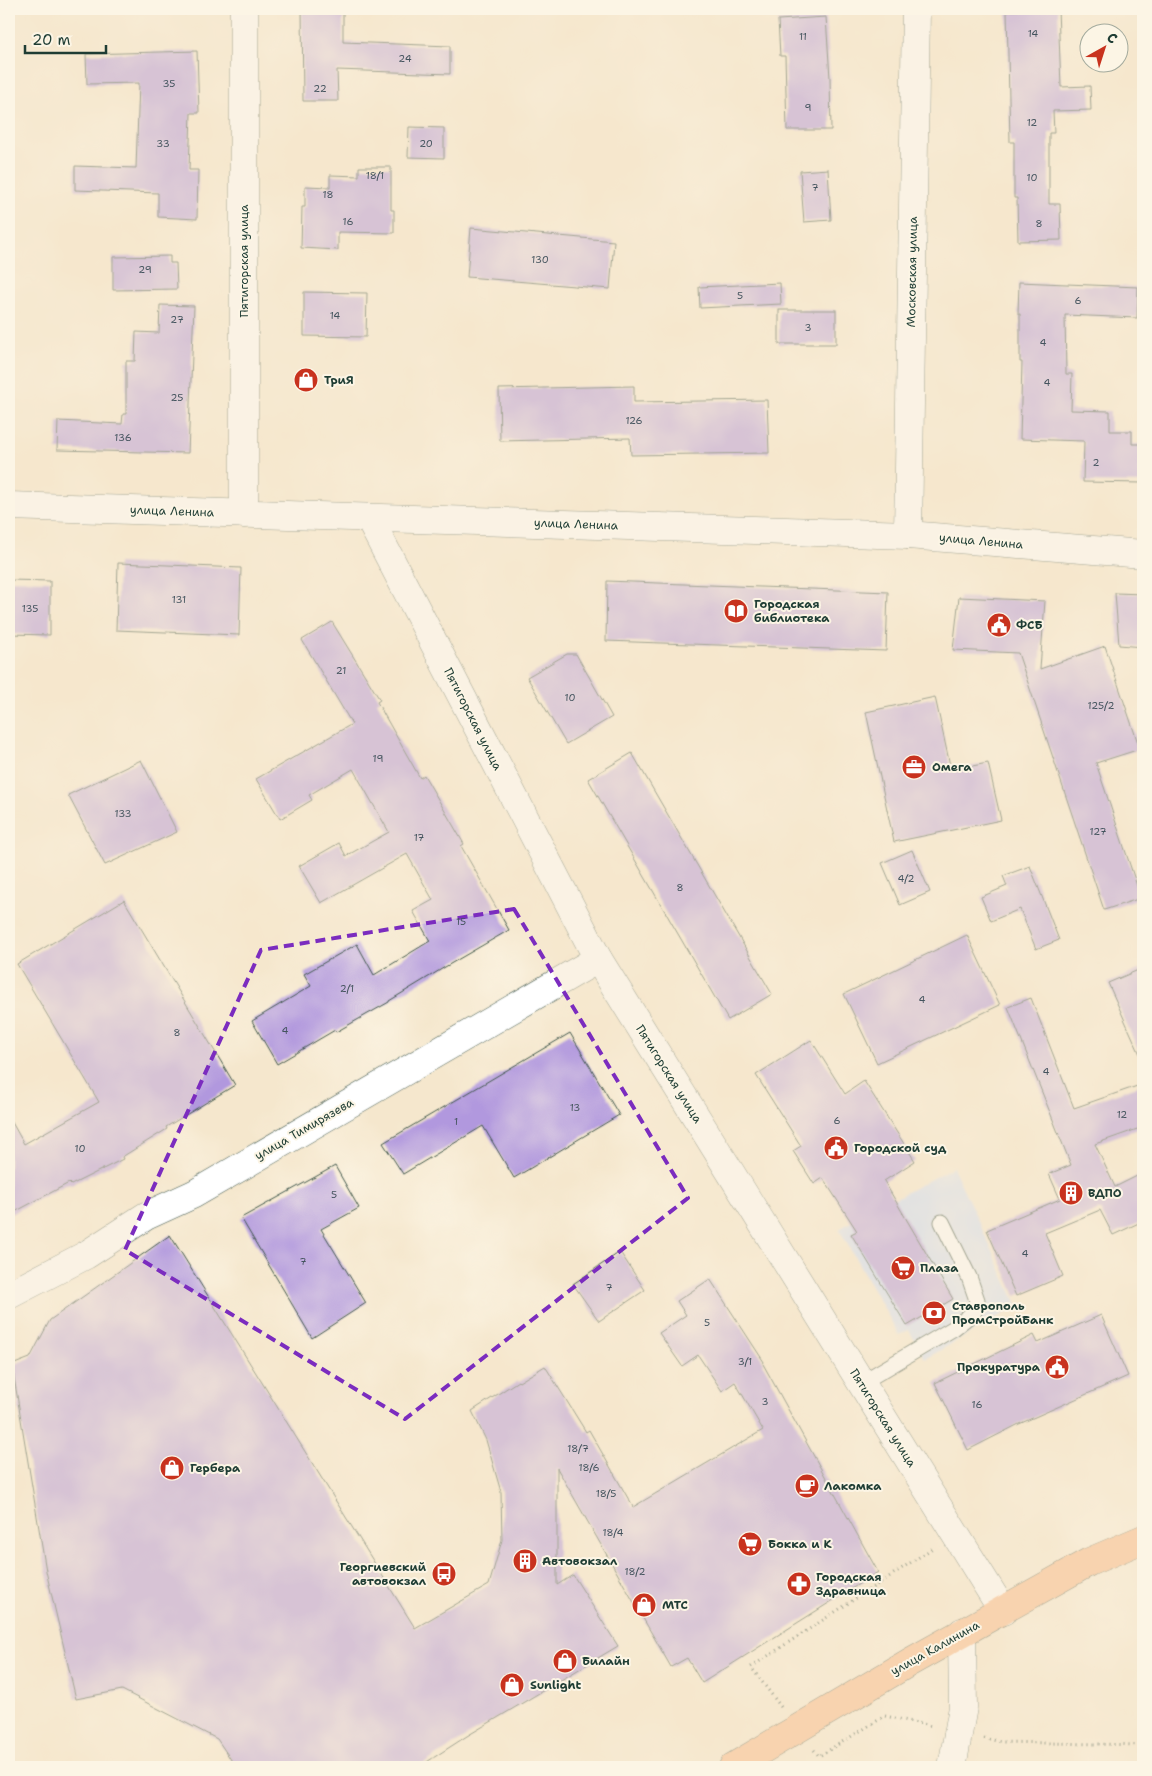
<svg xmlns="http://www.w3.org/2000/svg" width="1152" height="1776" viewBox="0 0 1152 1776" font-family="'Shantell Sans',sans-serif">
	<rect width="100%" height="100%" fill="#fcf5e5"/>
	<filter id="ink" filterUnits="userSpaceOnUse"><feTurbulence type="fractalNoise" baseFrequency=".02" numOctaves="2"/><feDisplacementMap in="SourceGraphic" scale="10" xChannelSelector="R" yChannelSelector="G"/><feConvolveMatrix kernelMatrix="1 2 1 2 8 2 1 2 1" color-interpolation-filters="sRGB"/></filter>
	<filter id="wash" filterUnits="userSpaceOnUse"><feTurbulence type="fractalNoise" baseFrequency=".0096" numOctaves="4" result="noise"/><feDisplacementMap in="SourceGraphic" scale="20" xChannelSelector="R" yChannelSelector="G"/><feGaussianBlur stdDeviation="1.12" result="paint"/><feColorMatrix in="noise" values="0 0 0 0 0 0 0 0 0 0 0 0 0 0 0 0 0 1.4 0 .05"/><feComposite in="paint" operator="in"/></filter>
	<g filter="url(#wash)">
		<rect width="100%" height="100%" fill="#f5e7cd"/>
		<path fill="#cbdcf9" d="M953,1167L1018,1306L925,1359L909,1330L899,1335L839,1229Z"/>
		<g id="blocks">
			<g fill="#b198de">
				<path d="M302,9H343V42L450,46V74L337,70L338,101H303Z"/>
				<path d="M1058,9L1061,87L1090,86L1091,110L1053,111L1054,133H1049V204H1060L1061,240L1018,241L1017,198H1014V142H1010L1007,11Z"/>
				<path d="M826,17L830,78L831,130H787L785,56H780L778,20Z"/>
				<path d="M197,51L199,113H191L189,170H198L197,219L158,217V193L75,190V166L136,168L139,83L87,84L86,54Z"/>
				<path d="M409,127L444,128V158L408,157Z"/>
				<path d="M359,167H391V210H394V233L338,232V250L301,248L302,207H305V186L330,187V175L359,176Z"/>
				<path d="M828,169L831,220L804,222L800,171Z"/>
				<path d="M471,228L614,241L610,289L467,277Z"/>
				<path d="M170,256V263H176L177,289L113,290V257Z"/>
				<path d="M1019,282L1138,287L1137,318L1065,315L1066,374H1072L1071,410L1110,411V431H1132V444H1143V483L1083,482L1084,441L1020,439L1022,362H1020V314H1018Z"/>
				<path d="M780,283L781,304L700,308L699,287Z"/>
				<path d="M304,292L367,293L366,337L304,336Z"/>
				<path d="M160,305L194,306L188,453L57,450L58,421L122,424L123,414H126V361H135L136,332L159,333Z"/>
				<rect x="779" y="310" width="57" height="34"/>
				<path d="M634,386V402L767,400L769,453L631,455L630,438L500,441L499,389Z"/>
				<path d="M118,563L241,568L239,635L116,630Z"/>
				<path d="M9,580L50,581V635L9,634Z"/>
				<path d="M607,581L888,592L886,651L606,641Z"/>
				<path d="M1115,593L1143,594V647L1119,645Z"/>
				<path d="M959,597L1045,601L1040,669L1105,646L1140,749L1096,763L1141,898L1104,910L1018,653L953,650Z"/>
				<path d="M332,622L380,700L377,702L420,778L424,775L464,844L461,846L509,930L445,967L389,1001V1002L336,1032L335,1030L277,1064L252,1021L311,986L304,974L357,944L374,975L430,941L413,911L433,900L407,854L321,903L299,866L339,843L346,856L389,832L353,769L309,795L312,800L280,819L256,779L352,724L302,640Z"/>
				<path d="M567,654H576L612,717L566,744L527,677Z"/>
				<path d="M935,697L951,770L988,763L1001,820L894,842L866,712Z"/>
				<path d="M632,753L772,994L728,1020L588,779Z"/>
				<path d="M141,760L177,832L105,865L68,795Z"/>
				<path d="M912,850L930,892L900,905L882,863Z"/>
				<path d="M1030,866L1059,940L1036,949L1020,909L991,921L981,897L1007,886L1003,876Z"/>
				<path d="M124,900L235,1085L166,1127L167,1129L122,1157L123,1159L71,1185L69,1183L9,1215V1117L24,1144L99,1102L17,964Z"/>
				<path d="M967,935L1000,1005L877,1063L844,994Z"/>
				<path d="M1143,968V1061L1108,983Z"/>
				<path d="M1031,998L1074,1108L1143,1084V1127L1095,1144L1115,1187L1137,1176L1143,1189V1221L1113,1235L1100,1210L1045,1233L1063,1276L1016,1296L987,1230L1060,1199L1049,1174L1071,1165L1008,1007Z"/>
				<path d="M570,1033L619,1115L514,1178L483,1126L403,1174L383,1143Z"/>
				<path d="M811,1040L845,1094L864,1081L915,1161L884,1181L953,1299L907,1326L851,1234L857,1231L823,1178L814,1184L793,1151L801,1146L756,1075Z"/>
				<path d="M335,1166L359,1208L321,1229L366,1303L312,1338L241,1218Z"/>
				<path d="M170,1235L415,1628L489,1585L502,1540L501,1492L486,1440L472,1411L518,1381L519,1382L545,1366L586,1432L589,1430L633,1507L763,1430L735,1382L722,1391L698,1355L682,1366L659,1333L686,1315L677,1301L710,1279L764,1362L763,1364L878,1572L702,1683L687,1658L671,1667L557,1468V1585L573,1575L618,1646L467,1736L419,1767H236L217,1739L122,1690L76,1699L46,1571L12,1365L30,1358L50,1320Z"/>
				<path d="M620,1252L645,1290L599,1321L573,1284Z"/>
				<path d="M1101,1315L1128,1376L1019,1424L968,1450L935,1383L1034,1335L1038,1343Z"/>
			</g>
		</g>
	</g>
	<g filter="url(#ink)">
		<use href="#blocks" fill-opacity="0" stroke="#3f564b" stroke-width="1"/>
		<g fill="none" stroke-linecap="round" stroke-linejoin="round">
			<defs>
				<path id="lane" d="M861,1383L954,1328L974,1312L977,1300L969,1277L942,1222"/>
				<g id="street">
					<path d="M244,9V514"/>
					<path d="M9,506L908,535L1143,554"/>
					<path d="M369,518L598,959L1003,1611"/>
					<path d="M908,535L916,9"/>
					<path d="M9,1295L86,1255L146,1216L194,1194L598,959"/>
					<path d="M952,1767L963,1707L962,1632"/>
				</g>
				<path id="primary" d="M733,1767L910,1662L1089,1562L1143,1539"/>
			</defs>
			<use href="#lane" stroke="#3f564b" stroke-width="17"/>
			<use href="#street" stroke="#3f564b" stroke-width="29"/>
			<use href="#primary" stroke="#3f564b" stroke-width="29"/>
			<g stroke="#3f564b" stroke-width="3" stroke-dasharray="1 4" stroke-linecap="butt">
				<path d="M781,1707L751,1667L933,1548"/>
				<path d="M984,1738L1001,1742L1143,1745"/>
				<path d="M814,1750L819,1756L885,1716L932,1726"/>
			</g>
			<use href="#lane" stroke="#fff" stroke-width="15"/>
			<use href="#street" stroke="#fff" stroke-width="28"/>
			<use href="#primary" stroke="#fabb8b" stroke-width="28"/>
		</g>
	</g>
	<path d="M0 0H1152V1776H0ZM514,909L688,1198L405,1419L125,1250L261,950Z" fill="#f5e7cd" fill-opacity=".55" fill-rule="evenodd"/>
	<path fill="none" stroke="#7b2cbf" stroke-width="4" stroke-dasharray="10 6" stroke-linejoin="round" d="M514,909L688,1198L405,1419L125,1250L261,950Z"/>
	<defs>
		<symbol id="shop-disc" viewBox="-11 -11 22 22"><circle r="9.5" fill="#c8321e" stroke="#fcf5e5"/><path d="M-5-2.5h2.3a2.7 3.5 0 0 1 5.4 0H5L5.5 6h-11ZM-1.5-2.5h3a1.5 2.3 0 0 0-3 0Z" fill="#fff"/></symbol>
		<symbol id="library-disc" viewBox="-11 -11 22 22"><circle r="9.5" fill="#c8321e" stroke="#fcf5e5"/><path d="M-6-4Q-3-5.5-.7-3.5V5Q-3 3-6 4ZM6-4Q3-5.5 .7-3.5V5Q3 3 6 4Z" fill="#fff"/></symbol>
		<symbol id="civic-disc" viewBox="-11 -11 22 22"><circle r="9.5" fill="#c8321e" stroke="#fcf5e5"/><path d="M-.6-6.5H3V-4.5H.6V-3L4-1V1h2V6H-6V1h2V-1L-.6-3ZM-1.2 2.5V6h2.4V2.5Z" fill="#fff"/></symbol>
		<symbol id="office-disc" viewBox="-11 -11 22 22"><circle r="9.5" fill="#c8321e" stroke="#fcf5e5"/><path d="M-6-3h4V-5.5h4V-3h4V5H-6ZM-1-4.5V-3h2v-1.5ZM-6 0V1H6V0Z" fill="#fff"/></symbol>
		<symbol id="building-disc" viewBox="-11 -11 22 22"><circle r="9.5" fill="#c8321e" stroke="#fcf5e5"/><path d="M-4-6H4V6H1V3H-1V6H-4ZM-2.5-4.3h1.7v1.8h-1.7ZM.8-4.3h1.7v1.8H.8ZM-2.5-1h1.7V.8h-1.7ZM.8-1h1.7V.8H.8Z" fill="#fff"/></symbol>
		<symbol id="supermarket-disc" viewBox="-11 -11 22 22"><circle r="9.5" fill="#c8321e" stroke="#fcf5e5"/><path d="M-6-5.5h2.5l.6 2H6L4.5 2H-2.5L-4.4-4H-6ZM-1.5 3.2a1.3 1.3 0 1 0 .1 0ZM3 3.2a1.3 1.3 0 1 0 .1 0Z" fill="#fff"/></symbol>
		<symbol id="bank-disc" viewBox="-11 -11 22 22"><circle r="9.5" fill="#c8321e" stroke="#fcf5e5"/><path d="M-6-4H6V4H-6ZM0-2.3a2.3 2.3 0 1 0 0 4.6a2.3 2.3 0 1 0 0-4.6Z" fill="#fff"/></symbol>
		<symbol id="cafe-disc" viewBox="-11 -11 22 22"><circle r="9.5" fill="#c8321e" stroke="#fcf5e5"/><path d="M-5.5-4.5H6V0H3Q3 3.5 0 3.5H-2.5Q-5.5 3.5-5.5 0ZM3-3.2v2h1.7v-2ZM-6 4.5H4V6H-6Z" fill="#fff"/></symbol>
		<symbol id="bus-disc" viewBox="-11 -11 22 22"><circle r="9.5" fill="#c8321e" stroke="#fcf5e5"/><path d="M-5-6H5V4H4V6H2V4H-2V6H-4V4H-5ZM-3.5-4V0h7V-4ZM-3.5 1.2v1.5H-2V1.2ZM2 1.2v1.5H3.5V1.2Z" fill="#fff"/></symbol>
		<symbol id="pharmacy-disc" viewBox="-11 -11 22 22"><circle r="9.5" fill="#c8321e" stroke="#fcf5e5"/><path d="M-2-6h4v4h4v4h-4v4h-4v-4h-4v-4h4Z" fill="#fff"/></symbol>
	</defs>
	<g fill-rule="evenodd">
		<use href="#shop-disc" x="292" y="366" width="28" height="28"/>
		<use href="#library-disc" x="722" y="597" width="28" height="28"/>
		<use href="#civic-disc" x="985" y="611" width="28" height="28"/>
		<use href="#office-disc" x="900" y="753" width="28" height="28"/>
		<use href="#civic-disc" x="822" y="1134" width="28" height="28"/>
		<use href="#building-disc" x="1057" y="1179" width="28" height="28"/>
		<use href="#supermarket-disc" x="889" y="1254" width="28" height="28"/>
		<use href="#bank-disc" x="920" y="1299" width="28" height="28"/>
		<use href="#civic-disc" x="1043" y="1353" width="28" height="28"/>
		<use href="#shop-disc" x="158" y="1454" width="28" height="28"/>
		<use href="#cafe-disc" x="793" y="1472" width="28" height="28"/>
		<use href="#supermarket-disc" x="736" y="1530" width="28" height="28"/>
		<use href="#building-disc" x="511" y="1547" width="28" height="28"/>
		<use href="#bus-disc" x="430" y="1560" width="28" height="28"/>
		<use href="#pharmacy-disc" x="785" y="1570" width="28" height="28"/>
		<use href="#shop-disc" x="630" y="1591" width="28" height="28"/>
		<use href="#shop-disc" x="551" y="1647" width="28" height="28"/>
		<use href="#shop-disc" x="498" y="1671" width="28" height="28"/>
	</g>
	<g text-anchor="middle" stroke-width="4" stroke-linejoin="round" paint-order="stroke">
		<g font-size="10" fill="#44545e">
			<text x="1033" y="37">14</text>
			<text x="803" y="40">11</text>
			<text x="405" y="62">24</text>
			<text x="169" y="87">35</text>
			<text x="320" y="92">22</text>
			<text x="808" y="111">9</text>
			<text x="1032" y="126">12</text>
			<text x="163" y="147">33</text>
			<text x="426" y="147">20</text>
			<text x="375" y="179">18/1</text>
			<text x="1032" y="181">10</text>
			<text x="815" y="191">7</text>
			<text x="328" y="198">18</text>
			<text x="348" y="225">16</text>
			<text x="1039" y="227">8</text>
			<text x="540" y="263">130</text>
			<text x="145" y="273">29</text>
			<text x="740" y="299">5</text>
			<text x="1078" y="304">6</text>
			<text x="335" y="319">14</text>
			<text x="177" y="323">27</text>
			<text x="808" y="331">3</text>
			<text x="1043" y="346">4</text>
			<text x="1047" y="386">4</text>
			<text x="177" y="401">25</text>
			<text x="634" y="424">126</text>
			<text x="123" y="441">136</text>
			<text x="1096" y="466">2</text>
			<text x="179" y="603">131</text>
			<text x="30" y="612">135</text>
			<text x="341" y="674">21</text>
			<text x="570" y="701">10</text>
			<text x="1101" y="709">125/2</text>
			<text x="378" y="762">19</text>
			<text x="123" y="817">133</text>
			<text x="1098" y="835">127</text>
			<text x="419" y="841">17</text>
			<text x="906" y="882">4/2</text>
			<text x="680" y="891">8</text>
			<text x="461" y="925">15</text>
			<text x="347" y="992">2/1</text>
			<text x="922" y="1003">4</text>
			<text x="285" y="1034">4</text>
			<text x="177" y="1036">8</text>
			<text x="1046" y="1075">4</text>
			<text x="575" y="1111">13</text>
			<text x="1122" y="1118">12</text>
			<text x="837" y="1124">6</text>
			<text x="456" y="1125">1</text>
			<text x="80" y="1152">10</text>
			<text x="334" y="1198">5</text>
			<text x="1025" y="1257">4</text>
			<text x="303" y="1265">7</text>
			<text x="609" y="1291">7</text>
			<text x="707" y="1326">5</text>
			<text x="745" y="1365">3/1</text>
			<text x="765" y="1405">3</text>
			<text x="977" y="1408">16</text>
			<text x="578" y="1452">18/7</text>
			<text x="589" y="1471">18/6</text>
			<text x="606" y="1497">18/5</text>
			<text x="613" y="1536">18/4</text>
			<text x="635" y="1575">18/2</text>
		</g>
		<g font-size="12" fill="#1f3d34" stroke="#fcf5e5">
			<text transform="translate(244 261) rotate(-90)" y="4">Пятигорская улица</text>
			<text transform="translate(912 272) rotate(-89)" y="4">Московская улица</text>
			<text transform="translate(172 511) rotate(2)" y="4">улица Ленина</text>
			<text transform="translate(576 524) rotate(2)" y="4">улица Ленина</text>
			<text transform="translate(981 541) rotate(5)" y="4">улица Ленина</text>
			<text transform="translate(473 719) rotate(63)" y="4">Пятигорская улица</text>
			<text transform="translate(669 1074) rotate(58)" y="4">Пятигорская улица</text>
			<text transform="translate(304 1129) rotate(-30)" y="4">улица Тимирязева</text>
			<text transform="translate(883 1418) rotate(58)" y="4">Пятигорская улица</text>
			<text transform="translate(935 1648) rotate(-29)" y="4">улица Калинина</text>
		</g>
		<g font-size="12" font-weight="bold" fill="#1f3d34" stroke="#fcf5e5" text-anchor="start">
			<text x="324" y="384">ТриЯ</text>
			<text x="754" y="608">Городская<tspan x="754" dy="14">библиотека</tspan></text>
			<text x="1016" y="629">ФСБ</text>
			<text x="932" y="771">Омега</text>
			<text x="854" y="1152">Городской суд</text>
			<text x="1088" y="1197">ВДПО</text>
			<text x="920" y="1272">Плаза</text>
			<text x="952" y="1310">Ставрополь<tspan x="952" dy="14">ПромСтройБанк</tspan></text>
			<text x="1040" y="1371" text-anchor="end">Прокуратура</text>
			<text x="190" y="1472">Гербера</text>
			<text x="824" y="1490">Лакомка</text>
			<text x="768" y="1548">Бокка и К</text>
			<text x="542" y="1565">Автовокзал</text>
			<text x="426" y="1571" text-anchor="end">Георгиевский<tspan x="426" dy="14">автовокзал</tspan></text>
			<text x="816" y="1581">Городская<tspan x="816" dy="14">Здравница</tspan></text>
			<text x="662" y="1609">МТС</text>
			<text x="582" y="1665">Билайн</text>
			<text x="530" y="1689">Sunlight</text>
		</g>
	</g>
	<rect width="1152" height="1776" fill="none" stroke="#fcf5e5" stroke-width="30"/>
	<g transform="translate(1104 48) rotate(39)"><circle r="24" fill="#fcf5e5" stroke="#a4ab9e"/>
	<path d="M0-4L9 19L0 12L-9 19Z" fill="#c8321e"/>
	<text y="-8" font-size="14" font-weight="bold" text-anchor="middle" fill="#1f3d34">С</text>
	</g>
	<path d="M25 45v8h81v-8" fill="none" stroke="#1f3d34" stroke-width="2.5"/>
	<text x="32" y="45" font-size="15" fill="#1f3d34" stroke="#fcf5e5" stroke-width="4" paint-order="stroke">20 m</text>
</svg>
